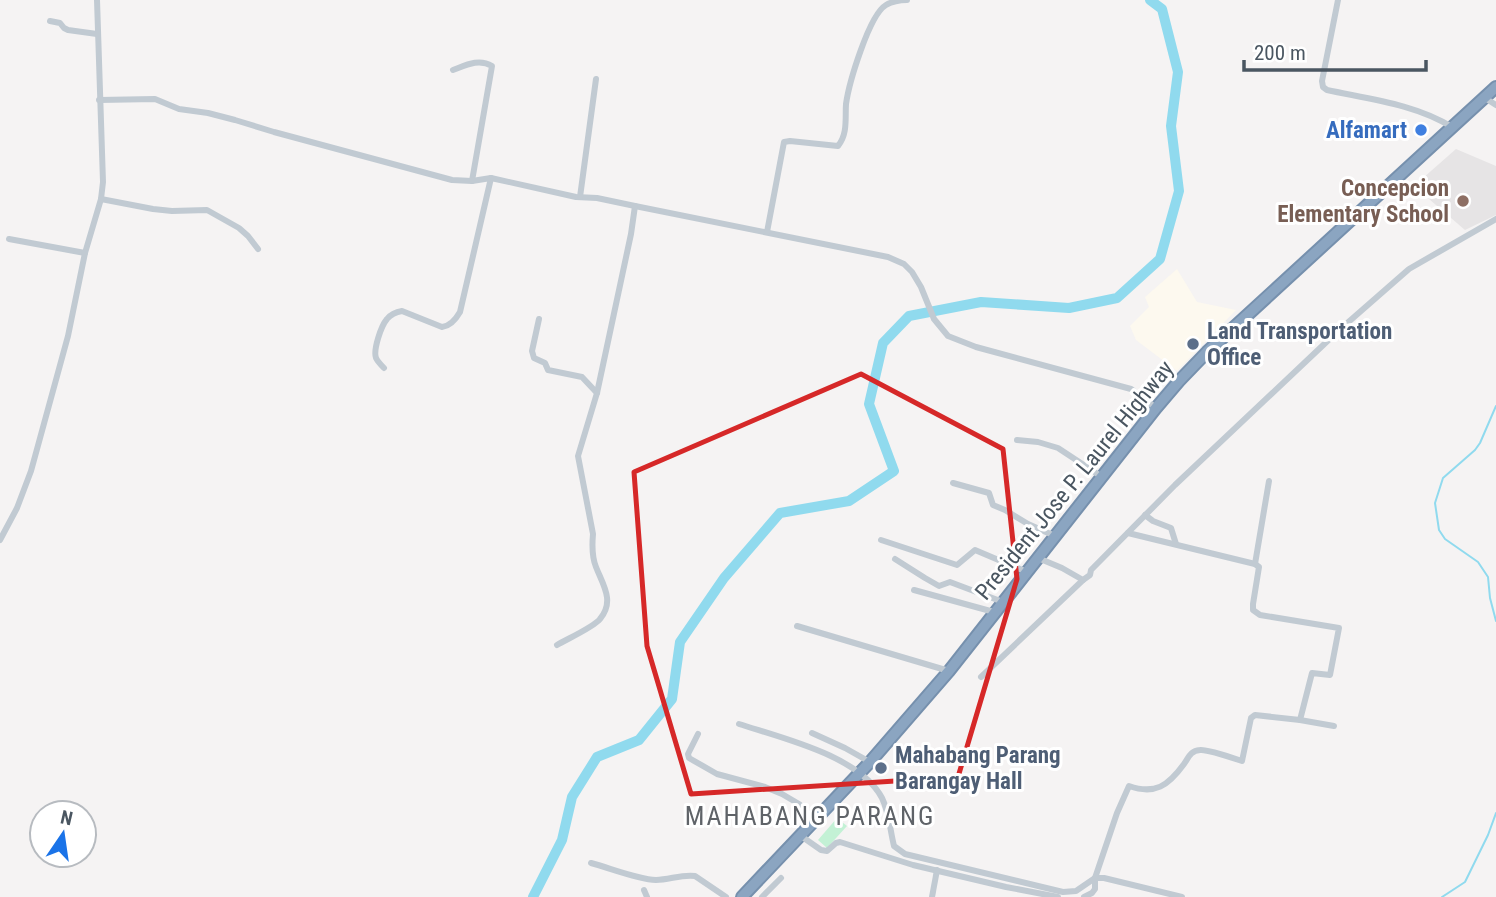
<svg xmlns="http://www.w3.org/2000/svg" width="1496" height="897" viewBox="0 0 1496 897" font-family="'Roboto Condensed',sans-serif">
	<rect width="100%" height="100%" fill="#f5f3f3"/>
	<path fill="#fdf9ef" d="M1177,269L1197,302L1236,310L1177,371L1136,340L1130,326L1149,307L1145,297Z"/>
	<path fill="#e6e4e5" d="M1456,149L1496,166V215L1465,230L1414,186Z"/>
	<path fill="#c3f1d5" d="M837,818L847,826L827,848L818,840Z"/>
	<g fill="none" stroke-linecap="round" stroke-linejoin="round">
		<g stroke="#90daee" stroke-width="2">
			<path d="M1496,406L1480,443L1475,450L1443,478L1435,503L1439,530L1445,539L1478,562L1488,577L1490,598L1496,621"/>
			<path d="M1442,897L1465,882L1488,835L1496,813"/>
		</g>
		<path stroke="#90daee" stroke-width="10" d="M533,897L562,840L572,797L597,757L639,740L672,699L680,642L724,578L780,513L849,501L894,471L869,404L883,343L909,316L981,302L1069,308L1117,298L1160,259L1179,191L1171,126L1178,72L1162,9L1150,0"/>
		<defs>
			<path id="highway" d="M742,897L870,762L949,671L1156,408L1179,381L1207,352L1496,87"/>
		</defs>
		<use href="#highway" stroke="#7690ad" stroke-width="14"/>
		<g stroke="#c1cad2" stroke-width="6">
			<path d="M1338,0L1322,81L1323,87L1327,90C1369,99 1415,104 1452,127"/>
			<path d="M50,21L60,23L64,28L68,30L97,34"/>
			<path d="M453,70C466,65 479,58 492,66L472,181"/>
			<path d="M1485,98L1496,105"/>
			<path d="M99,100L155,99L179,109L208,113L235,120L274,132L452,180L472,181L491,178L576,197L597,198L635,206L888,257L904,264L912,272L921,287L934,319L948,336L976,347L1131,389L1156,408"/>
			<path d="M580,197L596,79"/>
			<path d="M101,199L153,209L172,211L207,210L239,228L248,236L258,249"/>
			<path d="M767,232L784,142L790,141L838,146C848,134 845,118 846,104C849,83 869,15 886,5C893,1 900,0 907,0"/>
			<path d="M9,239L85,253"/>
			<path d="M539,319L532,351L534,358L545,363L548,370L582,377L597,393"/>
			<path d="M384,368C381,365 378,362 376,358C373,350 381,326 387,319C391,314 396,312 402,311L442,327C451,326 456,319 460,312L491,178"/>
			<path d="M1017,440L1038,442L1058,448L1102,477"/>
			<path d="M953,483L989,493L993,505L1005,510L1028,524L1055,536"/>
			<path d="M1145,515L1153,521L1171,528L1176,544"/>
			<path d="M1128,533L1255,564L1259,567L1253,604V610L1260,615L1339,628L1330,675L1312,673L1300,720"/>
			<path d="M0,540L17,508L31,471L68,336L85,253L101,199L103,182L97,0"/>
			<path d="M881,540L957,565L975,550L1027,572"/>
			<path d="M1038,558L1062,568L1083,580L1090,575L1091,570L1175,485L1337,332L1409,269L1496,219"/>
			<path d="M895,559L925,578L939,586L950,582L1003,602"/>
			<path d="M1255,564L1269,481"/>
			<path d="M914,590L994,612"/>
			<path d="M797,626L949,671"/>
			<path d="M557,645C567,639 594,627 600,619C615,601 603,585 596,567C592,557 592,545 593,534L578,456L597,393L631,234L635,206"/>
			<path d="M981,677L1083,580"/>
			<path d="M739,724C782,738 860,756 882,798C889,812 890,830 894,846L905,854L1063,892L1076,891L1095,878H1104L1182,897"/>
			<path d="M812,733L845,748L870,762"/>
			<path d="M698,734L688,754L689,758L717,774L765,787L782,794L799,804L816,820"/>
			<path d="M801,836L821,850L827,851L836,843L840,842L913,865L1006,887L1058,897"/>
			<path d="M591,863C610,868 637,879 656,880C669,880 682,874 695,876L726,897"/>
			<path d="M644,890L647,897"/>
			<path d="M762,897L781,878"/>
			<path d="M932,897L937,870"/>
			<path d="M1084,897L1092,893L1095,889V878L1117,813L1129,786C1155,795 1168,786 1184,764C1189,757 1190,751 1200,750C1207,749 1233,758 1242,761L1251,718L1255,715L1300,720L1334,726"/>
		</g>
		<use href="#highway" stroke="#8ba5c1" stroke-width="10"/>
	</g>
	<path fill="none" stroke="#d62828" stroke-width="5" stroke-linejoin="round" d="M861,374L1003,449L1017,579L958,777L691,794L647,646L634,472Z"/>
	<circle fill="#3f7fe0" stroke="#fff" stroke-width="2.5" cx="1421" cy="130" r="7"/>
	<circle fill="#8d6e63" stroke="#fff" stroke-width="2.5" cx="1463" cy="201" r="7"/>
	<g fill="#5c6f8a" stroke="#fff" stroke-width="2.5">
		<circle cx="1193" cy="344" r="7"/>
		<circle cx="881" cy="768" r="7"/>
	</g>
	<g text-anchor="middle" stroke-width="6" stroke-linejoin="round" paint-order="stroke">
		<g font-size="23" font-weight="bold" fill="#366cbe" stroke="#fff" text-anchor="end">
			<text x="1407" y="138">Alfamart</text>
		</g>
		<g font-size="23" font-weight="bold" fill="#785e54" stroke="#fff" text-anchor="end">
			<text x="1449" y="196">Concepcion<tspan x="1449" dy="26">Elementary School</tspan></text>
		</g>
		<g font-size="23" font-weight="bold" fill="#4e5e75" stroke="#fff" text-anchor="start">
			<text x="1207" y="339">Land Transportation<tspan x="1207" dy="26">Office</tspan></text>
			<text x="895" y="763">Mahabang Parang<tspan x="895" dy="26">Barangay Hall</tspan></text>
		</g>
		<g font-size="23" fill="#4a5661" stroke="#fff">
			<text transform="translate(1074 480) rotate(-51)" y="8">President Jose P. Laurel Highway</text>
		</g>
		<g font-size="26" letter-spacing="2" fill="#5f6368" stroke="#fff">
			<text x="810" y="825">MAHABANG PARANG</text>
		</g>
	</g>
	<g transform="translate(63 834) rotate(13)"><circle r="33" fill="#ffffff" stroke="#b7bbc0" stroke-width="2"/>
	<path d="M0-5L12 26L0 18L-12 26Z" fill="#1a73e8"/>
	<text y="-10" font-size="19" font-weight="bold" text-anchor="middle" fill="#4a5661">N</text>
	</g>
	<path d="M1244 60v10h182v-10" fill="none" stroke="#4a5661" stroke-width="3.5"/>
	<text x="1254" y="60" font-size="21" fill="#4a5661" stroke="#ffffff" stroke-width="5" paint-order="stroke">200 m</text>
</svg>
